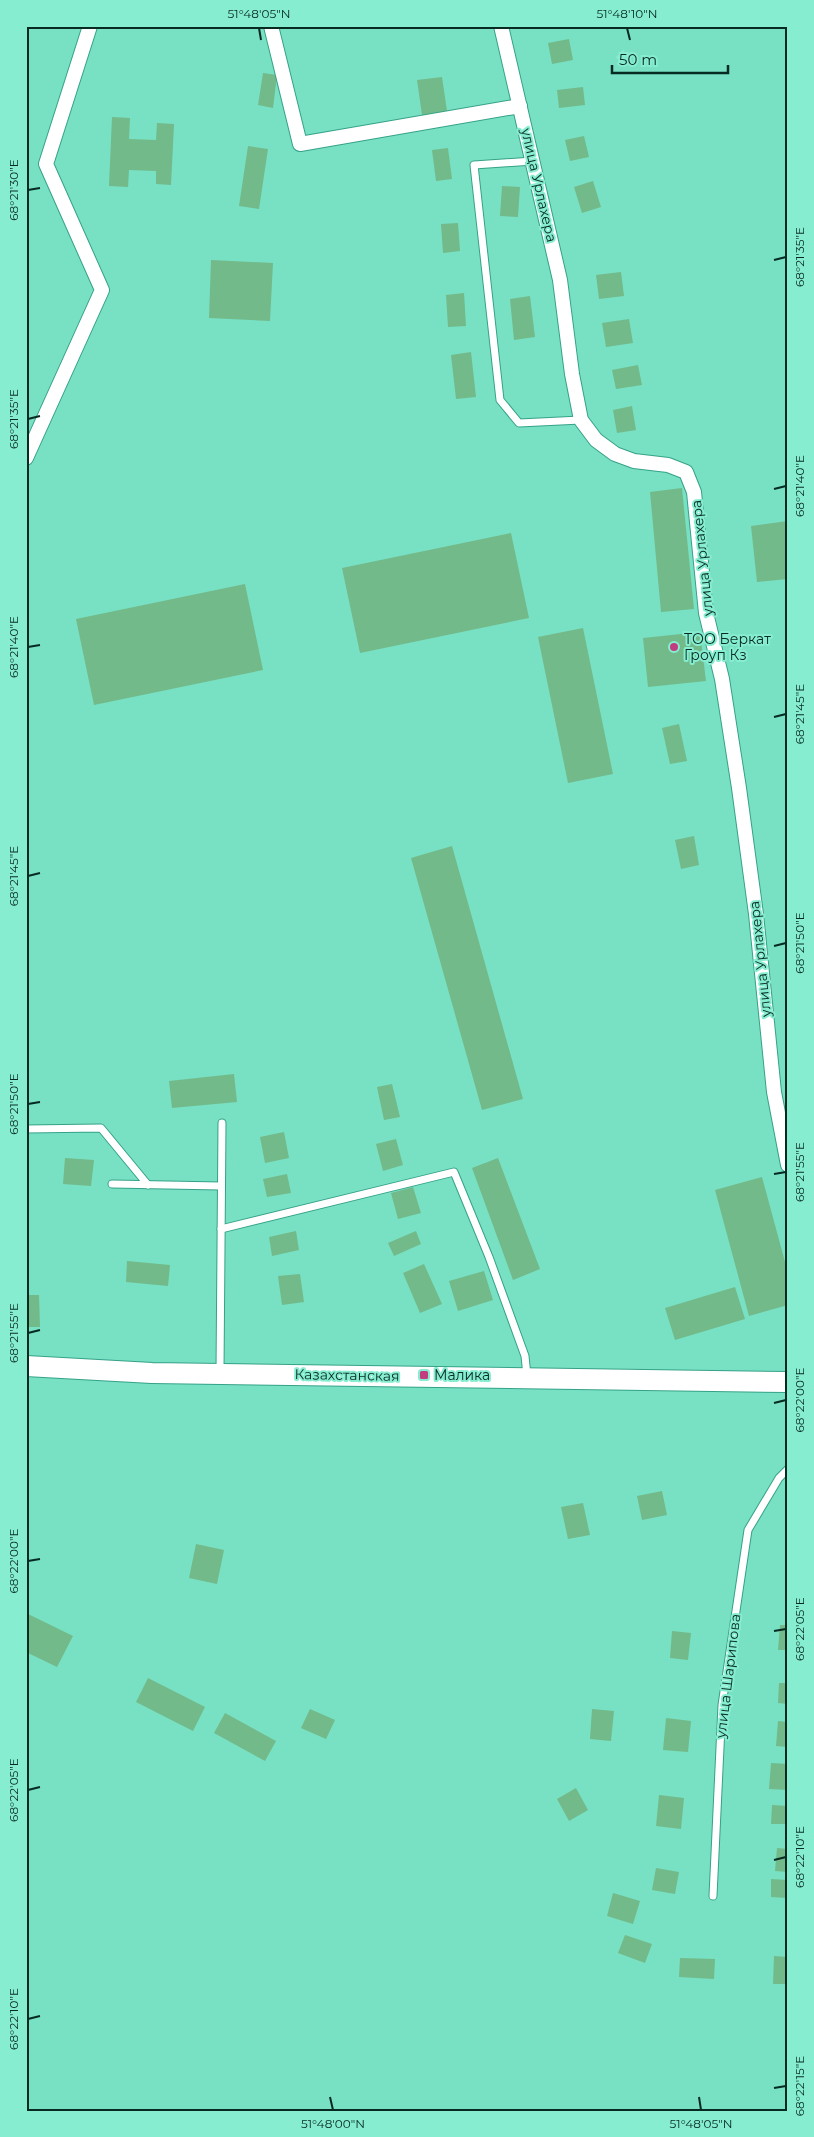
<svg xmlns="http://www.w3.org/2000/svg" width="814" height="2137" viewBox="0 0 814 2137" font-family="Montserrat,sans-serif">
	<rect width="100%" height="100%" fill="#78e0c3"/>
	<g fill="#72ba89">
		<path d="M569,39L573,60L552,64L548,43Z"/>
		<path d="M263,73L277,75L273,108L258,105Z"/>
		<path d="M442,77L447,111L422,115L417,80Z"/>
		<path d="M583,87L585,105L559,108L557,90Z"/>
		<path d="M112,117L130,118L129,139L156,140L157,123L174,124L171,185L156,184V171L129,170L128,187L109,186Z"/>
		<path d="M584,136L589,157L570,161L565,140Z"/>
		<path d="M248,146L268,149L259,209L239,206Z"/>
		<path d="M448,148L452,179L436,181L432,150Z"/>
		<path d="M593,181L601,207L582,213L574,187Z"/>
		<path d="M502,186L520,187L518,217L500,216Z"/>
		<path d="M458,223L460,251L443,253L441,224Z"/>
		<path d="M211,260L273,263L270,321L209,318Z"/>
		<path d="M621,272L624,296L599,299L596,275Z"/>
		<path d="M464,293L466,326L448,327L446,295Z"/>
		<path d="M530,296L535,337L514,340L510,299Z"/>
		<path d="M629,319L633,343L606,347L602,323Z"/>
		<path d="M471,352L476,397L456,399L451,355Z"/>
		<path d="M638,365L642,385L616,389L612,370Z"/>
		<path d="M632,406L636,430L617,433L613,410Z"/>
		<path d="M682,488L694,609L661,612L650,492Z"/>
		<path d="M788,521V579L757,582L751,526Z"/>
		<path d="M511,533L529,618L360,653L342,568Z"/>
		<path d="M245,584L263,670L94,705L76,619Z"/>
		<path d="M583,628L613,774L568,783L538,637Z"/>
		<path d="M700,632L706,681L648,687L643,638Z"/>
		<path d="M679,724L687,761L670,764L662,728Z"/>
		<path d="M694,836L699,865L681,869L675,840Z"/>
		<path d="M452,846L523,1099L482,1110L411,858Z"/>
		<path d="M234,1074L237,1102L172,1108L169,1081Z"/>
		<path d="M392,1084L400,1117L384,1120L377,1087Z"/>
		<path d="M284,1132L289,1158L265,1163L260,1137Z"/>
		<path d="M396,1139L403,1165L383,1171L376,1144Z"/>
		<path d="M65,1158L94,1160L91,1186L63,1184Z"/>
		<path d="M498,1158L540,1269L513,1280L472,1168Z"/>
		<path d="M287,1174L291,1193L267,1197L263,1179Z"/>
		<path d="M762,1177L788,1273V1305L749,1316L715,1190Z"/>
		<path d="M413,1187L421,1213L398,1219L391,1193Z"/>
		<path d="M296,1231L299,1250L272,1256L269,1237Z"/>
		<path d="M416,1231L421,1244L394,1256L388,1243Z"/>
		<path d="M127,1261L170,1265L168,1286L126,1282Z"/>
		<path d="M424,1264L442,1304L420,1313L403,1273Z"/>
		<path d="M484,1271L493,1300L458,1311L449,1281Z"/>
		<path d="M300,1274L304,1302L282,1305L278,1276Z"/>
		<path d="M735,1287L745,1319L675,1340L665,1308Z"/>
		<path d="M26,1295H39L40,1327H26Z"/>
		<path d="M662,1491L667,1515L642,1520L637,1496Z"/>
		<path d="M583,1503L590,1535L568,1539L561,1507Z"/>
		<path d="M196,1544L224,1550L217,1584L189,1578Z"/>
		<path d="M26,1613L73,1636L57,1667L26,1652Z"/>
		<path d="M780,1625H788V1650H778Z"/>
		<path d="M672,1631L691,1633L688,1660L670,1658Z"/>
		<path d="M148,1678L205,1707L193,1731L136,1702Z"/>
		<path d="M779,1683H788V1704L778,1703Z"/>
		<path d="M310,1709L335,1720L326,1739L301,1728Z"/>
		<path d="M592,1709L614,1711L611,1741L590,1739Z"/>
		<path d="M225,1713L276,1741L265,1761L214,1733Z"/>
		<path d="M666,1718L691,1721L688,1752L663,1750Z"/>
		<path d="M778,1721L788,1722V1747L776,1746Z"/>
		<path d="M771,1763L788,1764V1790L769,1789Z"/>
		<path d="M576,1788L588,1810L569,1821L557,1799Z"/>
		<path d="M659,1795L684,1798L681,1829L656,1826Z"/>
		<path d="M772,1805L788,1806V1824H771Z"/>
		<path d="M777,1848L788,1849V1872L775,1871Z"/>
		<path d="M656,1868L679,1872L675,1894L652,1890Z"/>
		<path d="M771,1879L788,1880V1898L771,1897Z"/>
		<path d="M613,1893L640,1901L633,1924L607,1916Z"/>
		<path d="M625,1935L652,1944L645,1963L618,1953Z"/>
		<path d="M774,1956L788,1957V1984H773Z"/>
		<path d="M680,1958L715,1959L714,1979L679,1977Z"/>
	</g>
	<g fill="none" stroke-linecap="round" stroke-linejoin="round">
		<defs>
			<g id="service">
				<path d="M533,161L474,165L500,400L519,423L581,420"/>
				<path d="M26,1129L101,1128L148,1185"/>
				<path d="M112,1184L221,1186"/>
				<path d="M221,1229L454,1172L489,1257L525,1356L527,1376"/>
				<path d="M220,1371L222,1123"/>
				<path d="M713,1896L722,1705L748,1530L779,1478L788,1469"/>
			</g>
			<g id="minor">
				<path d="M271,26L300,144L520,106"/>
				<path d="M501,26L560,280L572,374L581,420L596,440L615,454L634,461L668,465L686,472L694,492L706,613L722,679L739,788L756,914L774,1092L788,1165"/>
				<path d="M26,458L102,290L46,164L90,26"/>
			</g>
			<path id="secondary" d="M26,1366L152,1373L788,1382"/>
		</defs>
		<use href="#service" stroke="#35a288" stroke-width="9"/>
		<use href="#minor" stroke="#35a288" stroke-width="16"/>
		<use href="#secondary" stroke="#35a288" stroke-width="22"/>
		<use href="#service" stroke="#fff" stroke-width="7"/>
		<use href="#minor" stroke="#fff" stroke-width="14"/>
		<use href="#secondary" stroke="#fff" stroke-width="20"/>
	</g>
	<path fill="none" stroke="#072a21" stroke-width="2" d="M259,28L261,40M627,28L630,40M28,190L40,188M774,260L786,257M28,419L40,416M774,489L786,486M28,647L40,645M774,717L786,714M28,876L40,873M774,946L786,943M28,1104L40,1102M774,1174L786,1172M28,1333L40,1330M774,1403L786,1400M28,1561L40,1559M774,1631L786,1629M28,1790L40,1787M774,1860L786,1857M28,2019L40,2016M774,2088L786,2086M330,2097L333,2110M699,2097L701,2110"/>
	<g fill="#c23d80" stroke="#86edd0" stroke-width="2">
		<circle cx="674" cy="647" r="5"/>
		<rect x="419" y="1370" width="10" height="10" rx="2.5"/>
	</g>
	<g text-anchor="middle" stroke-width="4" stroke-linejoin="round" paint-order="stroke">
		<g font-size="14" fill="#072a21" stroke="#86edd0">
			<text transform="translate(539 185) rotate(77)" y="5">улица Урлахера</text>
			<text transform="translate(702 558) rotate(-96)" y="5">улица Урлахера</text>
			<text transform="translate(760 959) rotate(-96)" y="5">улица Урлахера</text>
			<text transform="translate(347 1375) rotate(1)" y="5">Казахстанская</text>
			<text transform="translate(728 1676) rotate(-83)" y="5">улица Шарипова</text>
		</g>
		<g font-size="14" fill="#072a21" stroke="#86edd0" text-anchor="start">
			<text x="684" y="644">ТОО Беркат<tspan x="684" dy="16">Гроуп Кз</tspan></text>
			<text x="434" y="1380">Малика</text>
		</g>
	</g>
	<rect width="814" height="2137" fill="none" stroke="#86edd0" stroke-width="55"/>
	<path d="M612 65v8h116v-8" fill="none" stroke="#072a21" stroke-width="2.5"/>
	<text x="619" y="65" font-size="15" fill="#072a21" stroke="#86edd0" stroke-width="4" paint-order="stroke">50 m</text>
	<rect x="28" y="28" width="758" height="2082" fill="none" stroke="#072a21" stroke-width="2"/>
	<g font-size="12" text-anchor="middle" fill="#072a21">
		<text x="259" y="18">51°48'05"N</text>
		<text x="627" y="18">51°48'10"N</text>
		<text transform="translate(14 190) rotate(-90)" y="4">68°21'30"E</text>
		<text transform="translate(800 257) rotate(-90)" y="4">68°21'35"E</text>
		<text transform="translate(14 419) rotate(-90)" y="4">68°21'35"E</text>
		<text transform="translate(800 486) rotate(-90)" y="4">68°21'40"E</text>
		<text transform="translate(14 647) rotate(-90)" y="4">68°21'40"E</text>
		<text transform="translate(800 714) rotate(-90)" y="4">68°21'45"E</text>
		<text transform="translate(14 876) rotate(-90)" y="4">68°21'45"E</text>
		<text transform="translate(800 943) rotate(-90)" y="4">68°21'50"E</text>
		<text transform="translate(14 1104) rotate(-90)" y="4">68°21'50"E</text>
		<text transform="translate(800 1172) rotate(-90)" y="4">68°21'55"E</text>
		<text transform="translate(14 1333) rotate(-90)" y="4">68°21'55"E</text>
		<text transform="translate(800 1400) rotate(-90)" y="4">68°22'00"E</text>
		<text transform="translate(14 1561) rotate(-90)" y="4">68°22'00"E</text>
		<text transform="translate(800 1629) rotate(-90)" y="4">68°22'05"E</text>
		<text transform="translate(14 1790) rotate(-90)" y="4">68°22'05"E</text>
		<text transform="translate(800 1857) rotate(-90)" y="4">68°22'10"E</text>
		<text transform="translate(14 2019) rotate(-90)" y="4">68°22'10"E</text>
		<text transform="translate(800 2086) rotate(-90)" y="4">68°22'15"E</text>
		<text x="333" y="2128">51°48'00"N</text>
		<text x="701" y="2128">51°48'05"N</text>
	</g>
</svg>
